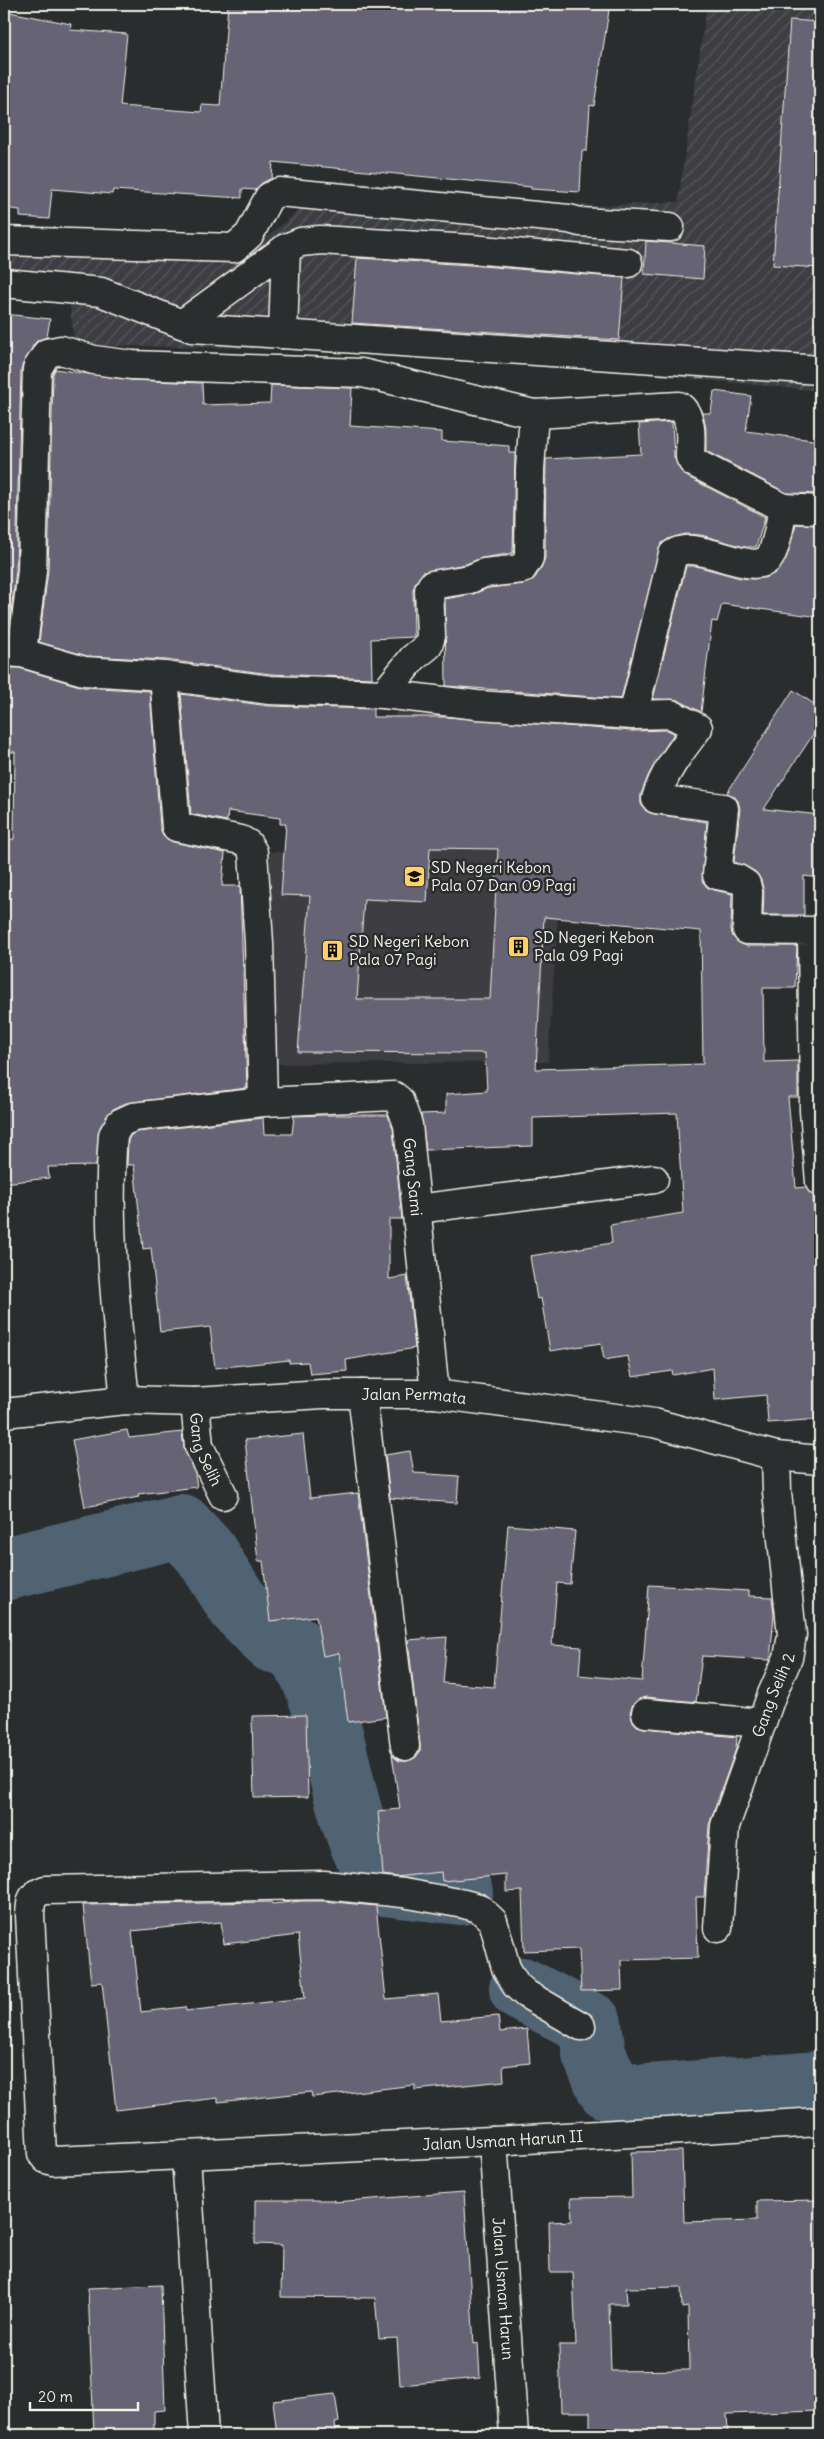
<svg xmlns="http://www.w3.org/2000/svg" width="824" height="2439" viewBox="0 0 824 2439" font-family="Delius,sans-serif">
	<defs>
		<pattern id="industrial-furrows" width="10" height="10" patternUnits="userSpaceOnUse" patternTransform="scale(1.25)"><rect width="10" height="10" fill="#3c3d43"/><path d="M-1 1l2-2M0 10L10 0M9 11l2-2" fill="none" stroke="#595a5e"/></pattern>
	</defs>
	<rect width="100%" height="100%" fill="#2a2d2e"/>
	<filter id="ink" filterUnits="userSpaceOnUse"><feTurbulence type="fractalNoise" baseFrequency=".02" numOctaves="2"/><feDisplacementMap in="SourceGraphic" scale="10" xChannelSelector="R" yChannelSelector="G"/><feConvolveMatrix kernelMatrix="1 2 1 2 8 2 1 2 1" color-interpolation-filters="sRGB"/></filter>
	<g filter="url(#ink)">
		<path fill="#3c3d43" d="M395,712L578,717L577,775L559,897L548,1062L264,1064L270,852L391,854Z"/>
		<path fill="url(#industrial-furrows)" d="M707,4H820V391L405,351L74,345L70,305L4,299V231L266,238L334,180L595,206L678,202Z"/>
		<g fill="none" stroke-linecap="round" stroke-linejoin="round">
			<g stroke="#506373" stroke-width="64">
				<path d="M4,1569L181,1526L205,1552L239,1606L273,1641L292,1645C298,1654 305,1662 310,1671C342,1741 338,1820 384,1884L461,1893"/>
				<path d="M521,1989L590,2024L594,2054L609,2088L636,2097L820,2083"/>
			</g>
		</g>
		<g fill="#666374" stroke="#f4f1e8" fill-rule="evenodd">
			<path d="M228,4H463L497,9L498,4H610L594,106L590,105L587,151H582L580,192L531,189V187L273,162L272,178L262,183L255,190L242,189V198L113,190L112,194L52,189L49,219L20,217V210L4,208V11L71,24L70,30L127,34L120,106L201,112L202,105L220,106Z"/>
			<path d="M790,20L820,22V268L773,265Z"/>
			<path d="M646,241L705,246L703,279L644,274Z"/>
			<path d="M357,258L470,265L624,278L619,340L352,323Z"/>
			<path d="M4,314L50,319L47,337L38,340L34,344L21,369L16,570L8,637H4Z"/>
			<path d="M55,369L130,380L202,383L203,405L270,403L271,385L352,388L350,426L442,432V441L509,446V453H515L513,553L482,558L466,564L423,572L416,582L413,590L414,637L371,639L372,678L271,674L166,660L87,656L39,642L48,571L53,374Z"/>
			<path d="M714,391L751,396L746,431L820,441V494L787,493L706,451V429L703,413H711Z"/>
			<path d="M672,422L674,457L680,470L686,476L765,517L756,547H745L701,535L685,534L668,539L661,544L621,699L446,686L445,599L473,594L488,588L524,584L535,578L542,566L545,558L546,459L641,454L639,424Z"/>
			<path d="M796,524L820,525V617L722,604L717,622L712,621L701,712L678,700L653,699L686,566H696L740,578L753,579L769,576L777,571L786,559Z"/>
			<path d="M4,668H19L83,687L150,691L160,828L164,837L173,842L225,853L222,886H240L247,1088L126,1103L113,1109L100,1127L96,1166L48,1167L49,1178L4,1183V840L14,839L15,752H4Z"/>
			<path d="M793,690L820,708V724L764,809L820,815V878L804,876V915H763L764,892L761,880L754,871L734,862L740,809L738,801L734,796L727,793Z"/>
			<path d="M181,694L269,706L373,709V717H447L632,731L667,730L674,733L649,774L641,794V804L646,811L654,814L707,822L702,881L707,887L714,890L732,894L731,930L733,937L739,943L747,946H797L795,988H763L764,1062L798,1061V1097H788L796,1188L806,1187L813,1196L819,1275H814L820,1365V1419L768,1423L766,1395L715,1400L713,1368L673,1375L672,1371L632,1377L628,1356L604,1360L601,1343L550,1351L541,1298L537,1299L530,1256L612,1243L610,1225L683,1213L677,1113L533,1118V1146L426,1150L421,1114L446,1113V1094L487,1091L485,1053L298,1052L310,896L281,895L286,824H280V818L228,811L227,821L191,814ZM430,848L498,849L490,999H357L364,899L427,902ZM544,917L701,931L703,1064L536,1069Z"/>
			<path d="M323,1115H388L393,1128L402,1219H389V1279L407,1276L415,1348L346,1360L347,1371L310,1374L308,1362L289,1363V1360L215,1368L210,1327L160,1332L151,1248L143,1249L134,1165H127L128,1140L131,1135L137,1132L263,1118L264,1134H292L294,1116Z"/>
			<path d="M127,1430L129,1438L182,1432L184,1448L195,1474L197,1487L138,1494L139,1497L85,1507L72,1440Z"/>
			<path d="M303,1434L310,1498L358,1493L386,1717L348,1722L339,1653L323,1656L316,1616L270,1621L263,1561H258L245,1440Z"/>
			<path d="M410,1451L414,1473L459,1476L457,1503L390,1498L385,1455Z"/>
			<path d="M508,1525L575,1531L570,1584L557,1583L552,1645L581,1647L579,1675L642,1681L649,1585L749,1591V1596L772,1597L774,1615L770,1660L702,1656L696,1702L647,1697L639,1699L633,1704L630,1712L632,1720L637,1726L644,1728L737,1737L736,1749L709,1825L704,1897H696L698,1958L621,1960L622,1990L581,1991L579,1949L524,1951L522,1891L506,1892V1875L442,1881L441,1872L396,1877L383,1875L378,1811L400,1809L392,1755L399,1761H407L415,1758L420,1752V1745L408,1640L447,1637L443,1683L494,1687Z"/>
			<path d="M306,1715L308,1797L254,1798L252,1716Z"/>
			<path d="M302,1901H323L376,1906L386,1999L438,1994L441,2021L498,2016L500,2032L527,2029L530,2063L503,2066L504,2081L415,2090V2085L312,2097L311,2092L218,2102V2098L116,2110L102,1982L91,1983L83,1905L271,1902L272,1904ZM221,1922L224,1944L298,1935L305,1998L186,2011L185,2007L141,2012L132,1931Z"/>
			<path d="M682,2151L684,2222L757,2220V2201L820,2200V2411L727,2414L728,2435H590V2412H561L559,2345H576L573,2272H550L549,2222L572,2221L571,2198L632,2197L631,2152ZM681,2287L682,2308L688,2307L689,2370L611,2371L609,2304H627L626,2288Z"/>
			<path d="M464,2192L474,2344L478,2343L480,2378L400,2385L397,2338L379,2339L375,2298L281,2297L282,2245L255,2244V2200H334V2202Z"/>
			<path d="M161,2285L165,2410L154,2411V2435H94L88,2288Z"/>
			<path d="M335,2394L339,2422L335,2423L336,2435H277L273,2401Z"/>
		</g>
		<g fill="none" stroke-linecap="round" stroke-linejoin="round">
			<defs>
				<g id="minor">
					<path d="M4,241L234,248L249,235L269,197L279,192L569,219L580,222L670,227"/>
					<path d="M4,283L101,292L192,328L820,370"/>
					<path d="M182,324L286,248L301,242L320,240L471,249L628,263"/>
					<path d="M283,334L286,248"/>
					<path d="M4,652L22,653L84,671L164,676L270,690L384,694L477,705L633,715L673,554C699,536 759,584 772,553C778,540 780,522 783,508"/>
					<path d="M22,653L32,571L37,369L47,353L61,350L94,360L132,365L362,373L534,414L679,406C694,416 690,442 690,457L693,462L783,508L820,510"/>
					<path d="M164,676L176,827L241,840L248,844L253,852L259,943L263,1102"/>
					<path d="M384,694L413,658L428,646L431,636L429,590L432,585L470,579L484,573L522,569L529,558L530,469L534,414"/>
					<path d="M633,715L671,714L698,728C682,749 663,773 656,799L724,808L717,875L738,879L746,884L748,892L747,930L812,931L814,1111L820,1182"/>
					<path d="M417,1209L654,1179"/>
					<path d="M362,1394L405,1746"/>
					<path id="s1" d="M125,1400C116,1312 106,1224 113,1135L120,1123L133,1117L263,1102L394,1096L399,1100L408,1125L435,1394"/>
					<path id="s2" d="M195,1402L199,1446L223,1495"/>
					<path id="s3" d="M4,1413L125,1400L195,1402L323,1394H435L654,1423L776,1456L820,1460"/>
					<path d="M646,1713L762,1723"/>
					<path id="s4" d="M718,1928L725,1826L772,1694L788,1658L792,1635L777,1492L776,1456"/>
					<path id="s5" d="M581,2026L526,1994L516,1985L506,1968L493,1921L479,1908L464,1904L403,1893L324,1885L45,1890C30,1895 31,1901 30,1915L42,2154L46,2159L53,2161L493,2141L820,2122"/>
					<path id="s6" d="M493,2141L514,2435"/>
					<path d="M186,2156L204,2435"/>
				</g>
			</defs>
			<use href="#minor" stroke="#f4f1e8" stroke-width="31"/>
			<use href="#minor" stroke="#2a2d2e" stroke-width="28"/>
		</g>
	</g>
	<defs>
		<symbol id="school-square" viewBox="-11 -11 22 22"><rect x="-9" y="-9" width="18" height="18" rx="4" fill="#ffd166" stroke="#2a2d2e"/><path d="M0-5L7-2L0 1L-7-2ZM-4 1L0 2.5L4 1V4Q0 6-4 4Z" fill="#111"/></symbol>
		<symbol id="building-square" viewBox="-11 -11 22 22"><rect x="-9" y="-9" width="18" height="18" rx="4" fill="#ffd166" stroke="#2a2d2e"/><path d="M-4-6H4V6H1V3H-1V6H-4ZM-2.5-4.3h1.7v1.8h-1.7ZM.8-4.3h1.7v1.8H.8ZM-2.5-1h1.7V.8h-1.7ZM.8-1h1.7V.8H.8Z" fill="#111"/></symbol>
	</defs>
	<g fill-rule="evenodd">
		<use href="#school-square" x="402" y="864" width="25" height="25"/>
		<use href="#building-square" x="506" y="934" width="25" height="25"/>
		<use href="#building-square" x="320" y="938" width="25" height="25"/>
	</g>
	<g text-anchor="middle" stroke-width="5" stroke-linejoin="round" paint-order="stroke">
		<g font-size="16" fill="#f4f1e8" stroke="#2a2d2e" text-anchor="start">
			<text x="431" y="873">SD Negeri Kebon<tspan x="431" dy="18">Pala 07 Dan 09 Pagi</tspan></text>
			<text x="534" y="943">SD Negeri Kebon<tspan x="534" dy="18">Pala 09 Pagi</tspan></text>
			<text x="349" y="947">SD Negeri Kebon<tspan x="349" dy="18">Pala 07 Pagi</tspan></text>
		</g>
		<g font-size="16" fill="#f4f1e8" stroke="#2a2d2e">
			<text dy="6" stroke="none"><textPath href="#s1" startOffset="641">Gang Sami</textPath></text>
			<text dy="6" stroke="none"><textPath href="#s3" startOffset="411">Jalan Permata</textPath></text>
			<text dy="6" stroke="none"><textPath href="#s2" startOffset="49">Gang Selih</textPath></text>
			<text dy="6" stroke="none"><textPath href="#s4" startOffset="242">Gang Selih 2</textPath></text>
			<text dy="6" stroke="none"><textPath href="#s5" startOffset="1336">Jalan Usman Harun II</textPath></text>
			<text dy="6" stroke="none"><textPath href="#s6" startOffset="148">Jalan Usman Harun</textPath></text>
		</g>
	</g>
	<rect width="824" height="2439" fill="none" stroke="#2a2d2e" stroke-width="20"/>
	<rect x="10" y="10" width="804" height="2419" fill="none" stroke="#f4f1e8" stroke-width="2" filter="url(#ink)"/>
	<path d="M30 2402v8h108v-8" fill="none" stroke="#f4f1e8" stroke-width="2.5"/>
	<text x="38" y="2402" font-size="15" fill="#f4f1e8" stroke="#2a2d2e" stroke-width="4" paint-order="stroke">20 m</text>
</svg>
